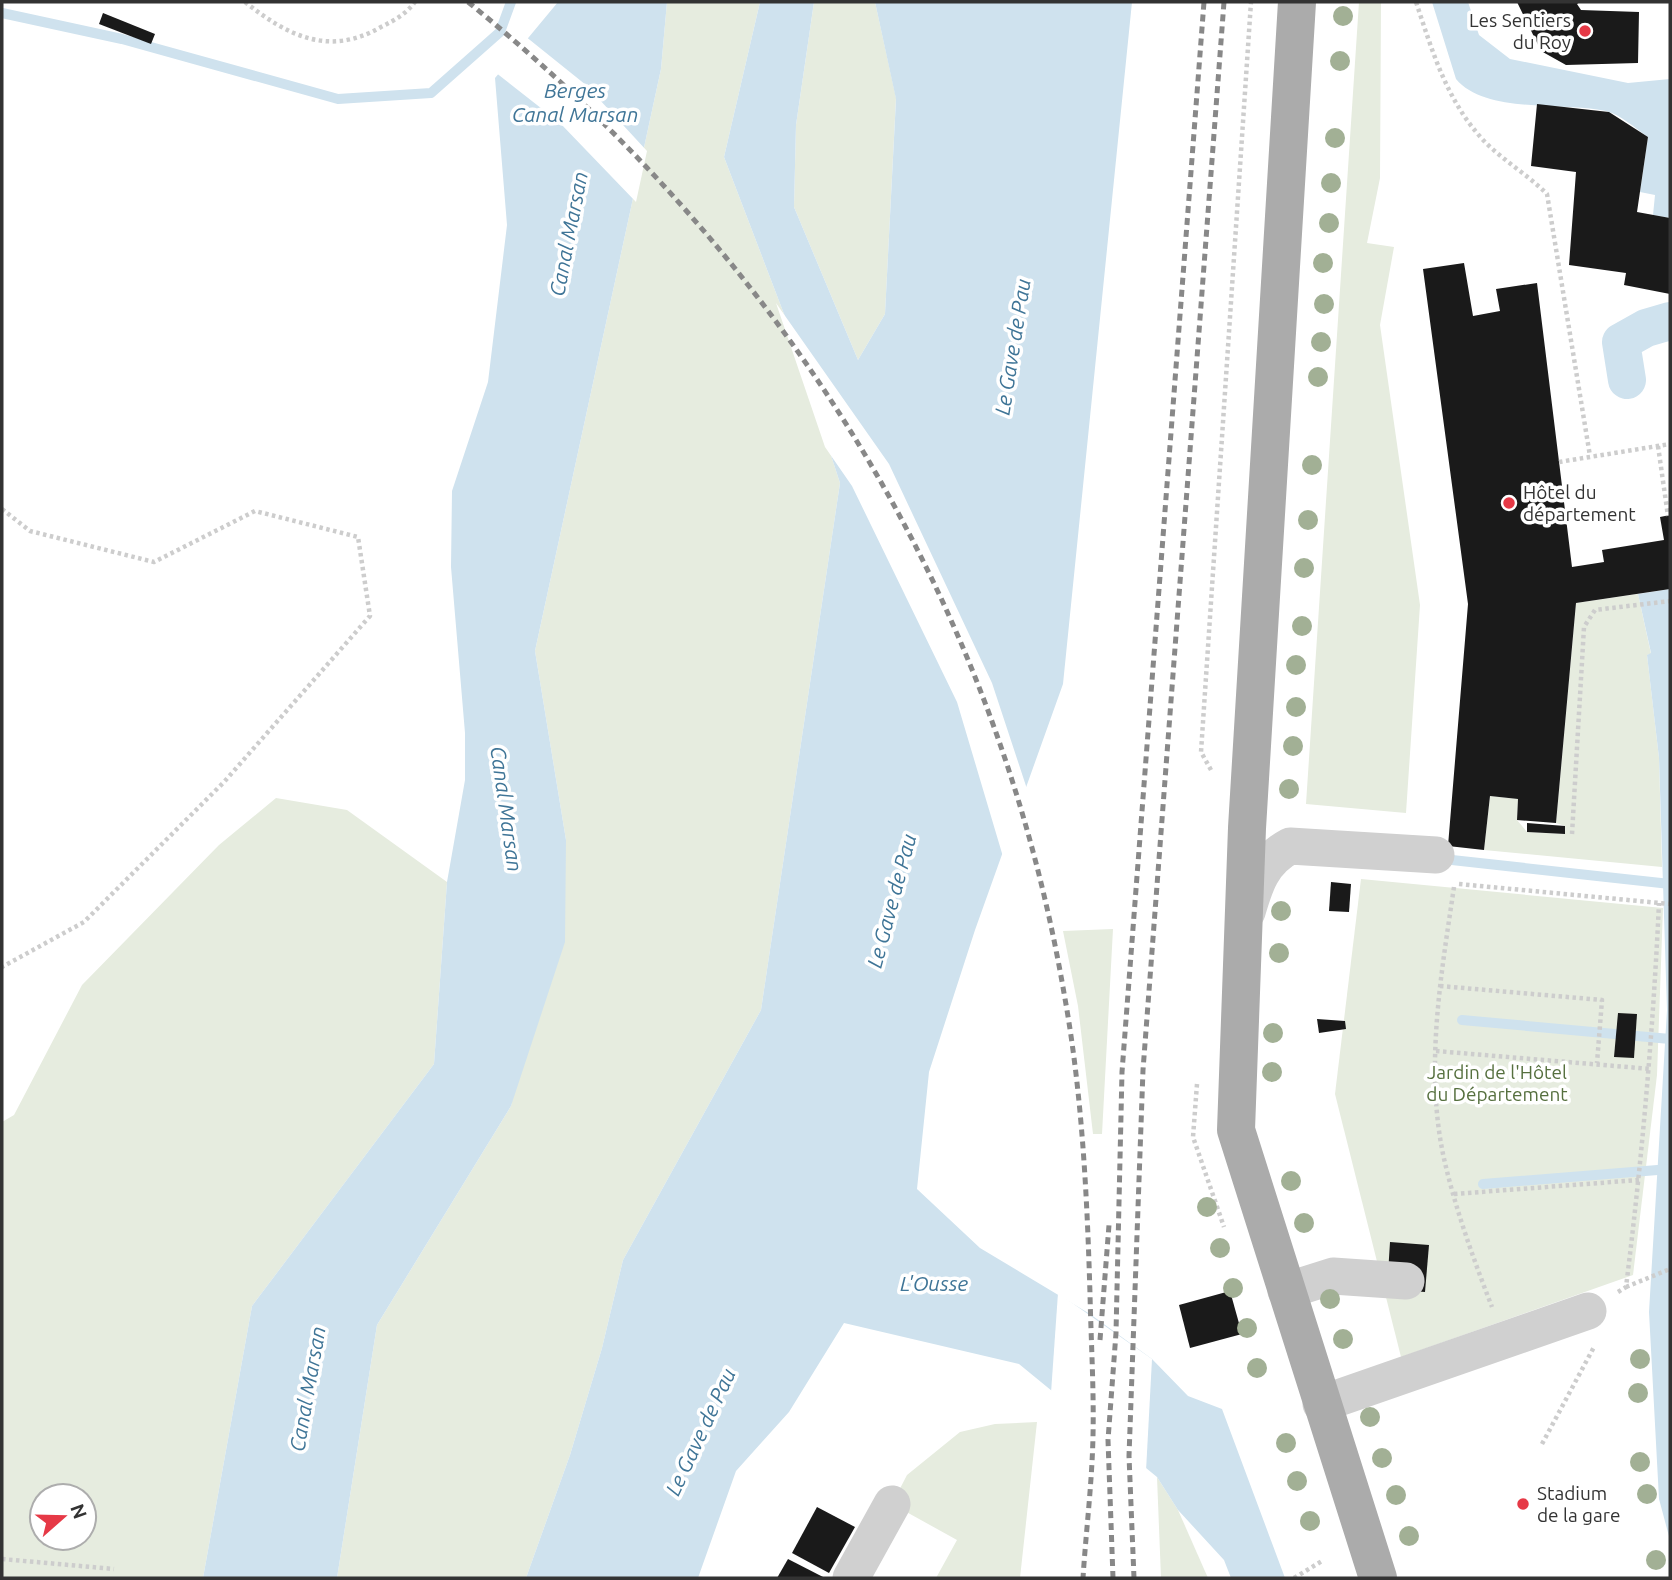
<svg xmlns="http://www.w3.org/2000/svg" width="1672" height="1580" viewBox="0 0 1672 1580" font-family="Ubuntu,sans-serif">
	<rect width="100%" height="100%" fill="#fff"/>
	<g fill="#e6ecdf" fill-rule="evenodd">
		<path d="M667,2H760L724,157L789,327L840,483L761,1010L623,1260L602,1348L570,1455L526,1578H337L377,1325L511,1106L566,840L535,651L661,69Z"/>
		<path d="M814,2H875L896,98L885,314L858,360L794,207L796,125Z"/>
		<path d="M1359,2H1381L1380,178L1367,243L1394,247L1380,325L1420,605L1406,813L1306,804Z"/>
		<path d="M1638,594L1651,654L1647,655L1659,758L1662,867L1484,850L1490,796L1518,799L1517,820L1527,832L1565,834V826L1556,823L1576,603Z"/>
		<path d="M276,798L347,810L447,882L434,1064L252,1306L203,1578H2V1122L14,1115L82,985L219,845ZM42,1496H84V1538H42Z"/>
		<path d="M1361,879L1663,908L1657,1075L1633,1275L1401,1357L1335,1094Z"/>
		<path d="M1113,929L1102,1134H1093L1078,1006L1063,931Z"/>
		<path d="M1037,1422L1020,1578H936L957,1540L892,1504L907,1475L960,1432L995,1424Z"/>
		<path d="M1157,1477L1178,1510L1208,1578H1161Z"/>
	</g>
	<g fill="#cfe2ee">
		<path d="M558,2H667L661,69L535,651L566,840L565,942L511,1106L377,1325L337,1578H203L252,1306L434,1064L447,882L465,780V733L451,567L452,491L488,382L507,225L495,78Z"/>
		<path d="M760,2H814L796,125L794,207L858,360L885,314L896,99L875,2H1132L1063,684L975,930L929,1072L917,1189L980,1248L1090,1314L1152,1359L1188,1396L1222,1409L1285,1578H1231L1224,1560L1178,1510L1157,1477L1019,1364L844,1323L789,1412L736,1471L698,1578H526L570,1455L602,1348L623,1260L761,1010L840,483L789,327L724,157Z"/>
		<path d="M1432,2H1468L1479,35L1510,59L1628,83L1670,79V218L1653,215L1655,195L1640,192L1648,137C1636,129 1620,114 1606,111C1563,102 1485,114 1456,79Z"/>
		<path d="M1670,589V1540L1659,1499L1649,1312L1667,1010L1659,758L1647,655L1651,653L1638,594Z"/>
	</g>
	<g fill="#fff">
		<path d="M525,36L586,85L647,151L636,202L560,123L495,72Z"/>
		<path d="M776,303L889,464L992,683L1028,792L1004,860L957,702L852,486L825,447Z"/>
		<path d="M1058,1293L1152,1359L1146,1471L1051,1393Z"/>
	</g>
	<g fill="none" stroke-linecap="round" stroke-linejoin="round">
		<g stroke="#cfe2ee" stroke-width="10">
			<path d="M2,13L122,39L338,99L431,93L500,32L511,2"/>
			<path d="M1452,860L1670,884"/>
			<path d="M1462,1020L1670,1039"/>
			<path d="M1483,1184L1670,1169"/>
		</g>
		<path stroke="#cfe2ee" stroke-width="38" d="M1627,380L1621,342L1646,328L1670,321"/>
	</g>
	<g fill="#1a1a1a">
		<path d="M1517,2H1580L1577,4L1581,10L1639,12L1638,63L1566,65L1541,51Z"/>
		<path d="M103,13L155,34L151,44L99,24Z"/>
		<path d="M1537,104L1609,112L1648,137L1637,212L1670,218V294L1624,285L1626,273L1569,265L1576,172L1531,166Z"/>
		<path d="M1464,263L1473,316L1500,311L1496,289L1537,283L1572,567L1604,562L1602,550L1664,540L1660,517L1670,515V589L1576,603L1556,823L1517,820L1518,799L1490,796L1484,850L1448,846L1468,604L1423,269Z"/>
		<path d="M1527,823L1565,826V834L1527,832Z"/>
		<path d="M1331,882L1351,884L1349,912L1329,911Z"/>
		<path d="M1618,1013L1637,1014L1634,1058L1614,1057Z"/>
		<path d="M1317,1019L1345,1021L1346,1029L1319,1033Z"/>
		<path d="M1390,1242L1429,1245L1425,1292L1387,1289Z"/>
		<path d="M1230,1291L1242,1334L1190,1348L1179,1305Z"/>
		<path d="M817,1507L855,1527L829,1573L792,1553Z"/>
		<path d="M788,1559L825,1578H777Z"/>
	</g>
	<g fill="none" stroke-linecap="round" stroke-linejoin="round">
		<g stroke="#cdcdcd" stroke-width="4.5" stroke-dasharray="3.5 3.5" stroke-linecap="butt">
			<path d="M245,2C288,36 329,57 381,27C395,20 406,14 415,2"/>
			<path d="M1416,2C1433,53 1447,102 1485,142C1504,161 1528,175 1547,194L1590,456"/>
			<path d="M1658,446L1668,516"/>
			<path d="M1559,462L1670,444"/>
			<path d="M2,509L30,531L154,562L255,511L358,537L370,616L224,782L84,922L2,967"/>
			<path d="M1211,770L1201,752L1251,2"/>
			<path d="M1572,834L1584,627L1595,610L1670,601"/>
			<path d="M1459,884L1670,904"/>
			<path d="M1454,887C1441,975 1425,1066 1443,1154C1454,1205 1473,1258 1492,1307"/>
			<path d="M1440,986L1602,1000L1597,1063"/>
			<path d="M1436,1051L1651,1069"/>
			<path d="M1197,1084L1193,1137L1224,1227"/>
			<path d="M1454,1194L1639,1180"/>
			<path d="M1626,1287L1670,1269"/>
			<path d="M1618,1292L1626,1287C1642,1159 1653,1032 1659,903"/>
			<path d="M1542,1444L1594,1347"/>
			<path d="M2,1559L114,1569"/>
			<path d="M1294,1578L1322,1561"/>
		</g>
		<g stroke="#d0d0d0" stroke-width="37">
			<path d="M1247,912C1255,884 1262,861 1290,846L1436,855"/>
			<path d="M1286,1291L1333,1276L1406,1281"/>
			<path d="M1321,1404L1588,1311"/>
			<path d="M851,1578L892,1504"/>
		</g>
		<path stroke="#ababab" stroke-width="38" d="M1297,2L1247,828L1236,1130L1378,1578"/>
		<g stroke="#888" stroke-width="5" stroke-dasharray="7 5" stroke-linecap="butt">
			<path d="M468,2C781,256 995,592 1064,993C1082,1092 1087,1193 1090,1294C1091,1341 1094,1389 1093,1436C1092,1484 1086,1531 1083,1578"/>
			<path d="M1100,1340L1109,1225"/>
			<path d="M1113,1578L1108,1440L1116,1333L1122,1072L1204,2"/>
			<path d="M1134,1578L1129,1456L1143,1070L1224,2"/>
		</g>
	</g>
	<g fill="#a2b095">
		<circle cx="1343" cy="16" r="10"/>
		<circle cx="1340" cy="61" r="10"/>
		<circle cx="1335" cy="138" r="10"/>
		<circle cx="1331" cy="183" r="10"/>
		<circle cx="1329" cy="223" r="10"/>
		<circle cx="1323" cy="263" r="10"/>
		<circle cx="1324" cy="304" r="10"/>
		<circle cx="1321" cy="342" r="10"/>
		<circle cx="1318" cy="377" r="10"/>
		<circle cx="1312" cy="465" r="10"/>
		<circle cx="1308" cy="520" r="10"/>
		<circle cx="1304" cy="568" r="10"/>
		<circle cx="1302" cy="626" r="10"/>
		<circle cx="1296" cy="665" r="10"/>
		<circle cx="1296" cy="707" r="10"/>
		<circle cx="1293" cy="746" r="10"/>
		<circle cx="1289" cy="789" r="10"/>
		<circle cx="1281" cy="911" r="10"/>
		<circle cx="1279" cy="953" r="10"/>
		<circle cx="1273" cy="1033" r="10"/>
		<circle cx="1272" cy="1072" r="10"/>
		<circle cx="1291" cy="1181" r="10"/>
		<circle cx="1207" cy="1207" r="10"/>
		<circle cx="1304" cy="1223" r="10"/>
		<circle cx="1220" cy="1248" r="10"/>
		<circle cx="1233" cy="1288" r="10"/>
		<circle cx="1330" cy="1299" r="10"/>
		<circle cx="1247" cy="1328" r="10"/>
		<circle cx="1343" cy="1339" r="10"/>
		<circle cx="1640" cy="1359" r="10"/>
		<circle cx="1257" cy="1368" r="10"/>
		<circle cx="1638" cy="1393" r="10"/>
		<circle cx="1370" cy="1417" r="10"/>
		<circle cx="1286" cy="1443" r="10"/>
		<circle cx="1382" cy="1458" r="10"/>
		<circle cx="1640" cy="1462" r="10"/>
		<circle cx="1297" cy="1481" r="10"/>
		<circle cx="1647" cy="1494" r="10"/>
		<circle cx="1396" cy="1495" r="10"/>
		<circle cx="1310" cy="1521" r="10"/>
		<circle cx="1409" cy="1536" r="10"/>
		<circle cx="1656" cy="1560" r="10"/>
	</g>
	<g fill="#e63946" stroke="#fff" stroke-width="2.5">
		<circle cx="1585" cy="31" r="7"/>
		<circle cx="1509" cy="503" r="7"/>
		<circle cx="1523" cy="1504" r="7"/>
	</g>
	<g text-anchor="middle" stroke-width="7" stroke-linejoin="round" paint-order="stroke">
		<g font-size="19" fill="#333" stroke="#fff" text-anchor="start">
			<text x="1571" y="27" text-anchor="end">Les Sentiers<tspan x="1571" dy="22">du Roy</tspan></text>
			<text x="1523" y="499">Hôtel du<tspan x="1523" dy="22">département</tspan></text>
			<text x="1537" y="1500">Stadium<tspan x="1537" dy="22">de la gare</tspan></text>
		</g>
		<g font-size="19" fill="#56703f" stroke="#fff">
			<text x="1497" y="1079">Jardin de l'Hôtel<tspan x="1497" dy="22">du Département</tspan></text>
		</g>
		<g font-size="21" font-style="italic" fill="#3f7597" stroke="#fff">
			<text x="575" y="98">Berges<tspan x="575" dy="24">Canal Marsan</tspan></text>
			<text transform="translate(569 234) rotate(-79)" y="7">Canal Marsan</text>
			<text transform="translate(1013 347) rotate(-81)" y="7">Le Gave de Pau</text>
			<text transform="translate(506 809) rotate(82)" y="7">Canal Marsan</text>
			<text transform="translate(892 901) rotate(-75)" y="7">Le Gave de Pau</text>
			<text x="934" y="1291">L'Ousse</text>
			<text transform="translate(308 1389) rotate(-80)" y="7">Canal Marsan</text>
			<text transform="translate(701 1432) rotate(-65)" y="7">Le Gave de Pau</text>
		</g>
	</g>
	<rect width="1672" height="1580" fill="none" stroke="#333333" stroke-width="7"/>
	<g transform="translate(63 1517) rotate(70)"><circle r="33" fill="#ffffff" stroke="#adadad" stroke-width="2"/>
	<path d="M0-5L12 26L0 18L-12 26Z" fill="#e63946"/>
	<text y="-10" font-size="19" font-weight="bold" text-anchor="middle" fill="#333333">N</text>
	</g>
</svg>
